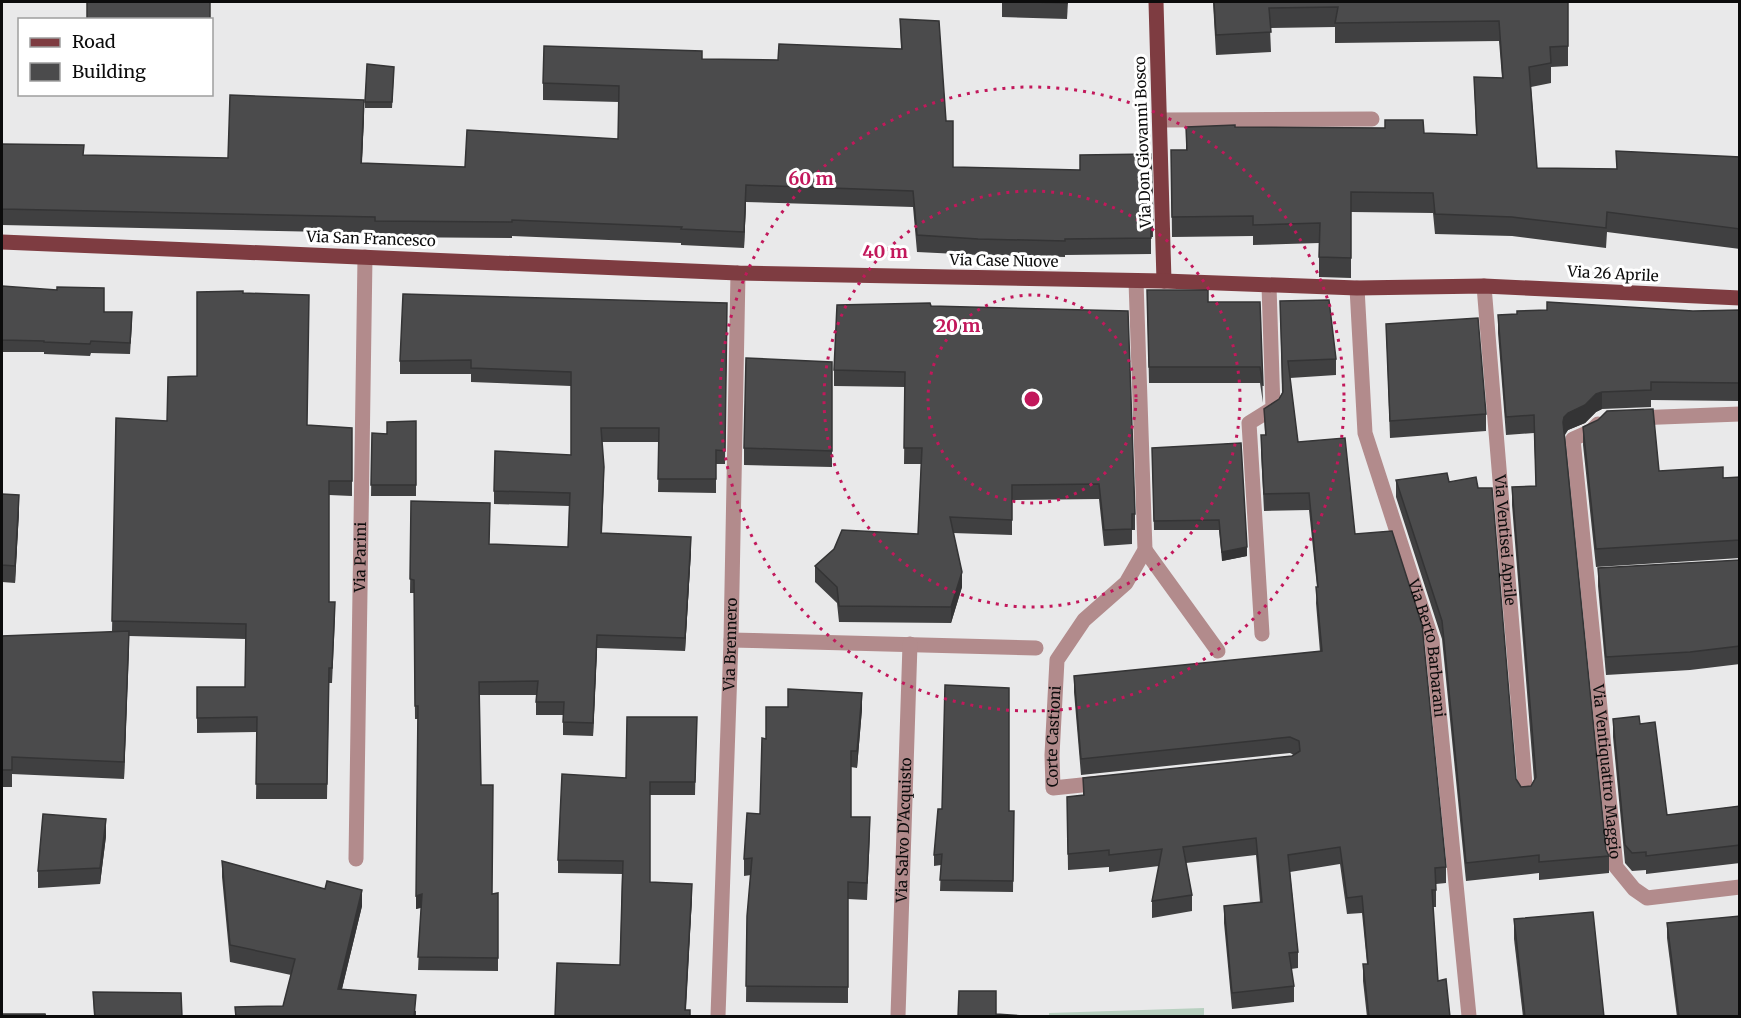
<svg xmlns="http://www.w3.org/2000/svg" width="1741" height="1018" viewBox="0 0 1741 1018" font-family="Merriweather,serif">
	<rect width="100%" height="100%" fill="#e9e9ea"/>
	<path fill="#b8d0c0" d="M1204,1008V1016H1049V1013Z"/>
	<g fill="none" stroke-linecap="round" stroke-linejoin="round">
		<g stroke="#b28b8c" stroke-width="15">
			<path d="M1161,120L1372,119"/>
			<path id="s1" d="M1484,286L1526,796"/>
			<path id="s2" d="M1357,288L1365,433L1432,640L1469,1016"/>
			<path d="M1635,418L1740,414"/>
			<path id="s3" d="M1598,424L1591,431L1573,439L1616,867L1634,889L1647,898L1740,887"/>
			<path d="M1145,550L1218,651"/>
			<path d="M1262,634L1249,423L1273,408L1269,286"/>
			<path d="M731,640L1036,648"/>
			<path id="s4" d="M1101,783L1053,788L1052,755L1057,660L1084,620L1126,583L1145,550L1136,281"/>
			<path id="s5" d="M356,859L365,257"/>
			<path id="s6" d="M718,1016L731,640L738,273"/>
			<path id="s7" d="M898,1016L910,644"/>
		</g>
		<g stroke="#7e3c41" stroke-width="15">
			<path d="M1156,2L1164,281"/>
			<path d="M2,242L738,273L1164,281L1357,288L1484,286L1740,298"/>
		</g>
	</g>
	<g fill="#404041">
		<path d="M1002,2H1068L1067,19L1002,17Z"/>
		<path d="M1213,2H1568V66L1551,67V83L1531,87L1537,168L1616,169L1740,157V249L1607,232L1606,248L1512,236L1435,234L1433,213L1351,212V278L1319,277V243L1253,245V236L1172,237L1171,150H1186V127L1385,128V120L1424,133L1476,134L1474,77L1502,78L1499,41L1335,43V27L1270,28L1271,52L1216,55Z"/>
		<path d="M900,19L946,121L953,167L1153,221V237H1151V254L1065,255V257L978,255L917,252L913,207L746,202L744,248L681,245V243L512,236V238L375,237V233L2,225V144L84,155L228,158L364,116L362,163L465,167L618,139L619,102L543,100V83L702,59L778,60L901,49Z"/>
		<path d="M394,72L392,108H365V102Z"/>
		<path d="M2,286L104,312L132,324L130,354L91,353L90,356L44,354V352H2Z"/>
		<path d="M1147,290L1208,302H1260L1263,403L1260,383H1149Z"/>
		<path d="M243,293L307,425L352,428V496L329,495V602L335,617L332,683H329L327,799H256L257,732L197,733V687H245L246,639L129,636L124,779L12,774V787H2V636L112,632L116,418L167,421L197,376Z"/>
		<path d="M1280,301L1336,359V375L1290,378L1298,442L1355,534L1446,867V883L1436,884V907H1433L1438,981L1450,1017H1367L1363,981V964H1367L1362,913L1347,914L1340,864L1290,872L1298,952V968L1291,969L1294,986V1002L1232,1009L1224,923V906L1260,902L1256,855L1186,863L1192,895V911L1152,918V901L1159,866L1109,872V867L1068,870L1067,797L1083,795V778L1292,756L1294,755L1290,753L1081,775L1074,692V676L1320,652L1316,603L1317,587L1309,510L1264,511L1261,452V435H1265L1264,409L1279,399L1282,393Z"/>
		<path d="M727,303L725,464H716V493L658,492L659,442H602L604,481L602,534L691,551L685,651L597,648L593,736L563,735V715H536V695H479L481,785L492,894L498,893V971L418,970L421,908L416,909L418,719H415L414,593H410L411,501L490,517L489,544L568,547L569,506L494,504V491L571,455V386L471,382V374H400V361Z"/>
		<path d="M931,306L1135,514V530H1132V544L1104,546L1099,499L1012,500V535L953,533L962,587L951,623L839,622L837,603L815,582V566L918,534L921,464H904L905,387L834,386V370Z"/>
		<path d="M1740,310V401L1651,400V407L1602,409L1596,412L1585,423L1568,430L1565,435L1606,850L1609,856V873L1539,880V873L1466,881L1442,639L1396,497V480L1516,779L1521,787L1531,786L1534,780L1512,505V487L1536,486L1534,433L1506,435L1498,333V315Z"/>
		<path d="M1386,324L1486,414V431L1390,438Z"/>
		<path d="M832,362V467L744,465V448Z"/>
		<path d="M416,421V496H371L372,433L387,434Z"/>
		<path d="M1583,427L1659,471L1723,478L1740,477V558L1596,567L1583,445Z"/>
		<path d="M1241,443L1247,556L1222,561L1219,530H1154L1152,448Z"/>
		<path d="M2,494L19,511L15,583L2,582Z"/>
		<path d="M1740,560V664L1690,670L1606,675L1598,586V568Z"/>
		<path d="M862,709L857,768L851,767V817L870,833L867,900L848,899V1003L746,1002L747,916L751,875L744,876V859L760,814L766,739Z"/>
		<path d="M697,717L695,795H650V882L692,897L686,1010L690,1017L620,965L622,874L558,873V860L626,778Z"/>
		<path d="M1613,719L1640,724L1667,815L1740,806V863L1646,874V870L1632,871L1625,863L1613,737Z"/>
		<path d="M1009,811H1014L1013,892L940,891L941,865L934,866V855Z"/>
		<path d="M106,836L100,884L38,888V871Z"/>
		<path d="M222,861L362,906L342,989L416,1011V1017H235V1007L283,1006L291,975L230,962L222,877Z"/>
		<path d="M1514,919L1604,1017H1523L1514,939Z"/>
		<path d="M1667,923L1740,1017H1677L1667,938Z"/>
		<path d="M93,992L182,1017H94Z"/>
	</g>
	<g fill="#343435">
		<path d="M364,100V116L361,179V163Z"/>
		<path d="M746,185V202L744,248V232Z"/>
		<path d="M1602,392V409L1596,412L1585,423L1568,430L1564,435L1563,422L1564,417L1568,413L1596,394Z"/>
		<path d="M19,495V511L15,583V566Z"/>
		<path d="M691,537V551L685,651V638Z"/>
		<path d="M1247,547V556L1222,561V552Z"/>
		<path d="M962,572V587L951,623V607Z"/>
		<path d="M129,631V648L124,779V762Z"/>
		<path d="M597,635V648L593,736V723Z"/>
		<path d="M862,693V709L857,768V751Z"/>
		<path d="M106,819V836L100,884V868Z"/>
		<path d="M692,884V897L685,1017Z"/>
		<path d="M362,890V906L338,1005V989Z"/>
		<path d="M422,894V907L416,909V896Z"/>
	</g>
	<g fill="#4b4b4c" stroke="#343435" stroke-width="1.5">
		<rect x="87" y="2" width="123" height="18"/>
		<path d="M1031,2H1067V3Z"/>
		<path d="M1214,2H1568V46L1550,47L1551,63L1529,67L1537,168L1617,169L1616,151L1740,157V229L1607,212L1606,228L1512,217L1435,214L1433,193L1351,192V258L1319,257L1320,223L1253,225V216L1172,217L1171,150H1187L1186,127L1235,125V127L1385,128V120H1423L1424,133L1477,135L1474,77L1503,78L1499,21L1335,23L1338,7L1269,8L1271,32L1216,35Z"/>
		<path d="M900,19L939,21L946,121H953V167L1080,170V155L1151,154L1153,221H1151V238L1065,239V241L978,239L917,235L913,191L746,185L744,232L681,229L682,227L512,220V222L375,221V217L2,209V144L84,145L83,155L228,158L230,95L364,100L361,163L465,167L467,130L618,139L619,86L543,83L544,46L702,51V59L778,60L779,44L902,49Z"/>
		<path d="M367,64L394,67L392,102H365Z"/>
		<path d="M2,286L57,290V287L104,288V312H132L130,343L91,341L90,344L44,342V341L2,340Z"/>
		<path d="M1147,290H1208V302H1260L1263,386L1260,367H1149Z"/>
		<path d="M243,291V293L309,295L307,425L352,428V481H329V602H335L332,668H329L327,784H256L257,717L197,718V687H245L246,624L112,621L116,418L167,421L168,377L197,376V292Z"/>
		<path d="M403,294L727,303L725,451L716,450V479H658L659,428H601L604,467L601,533L691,537L685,638L597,635L593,723L563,722L564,702H536L538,681L479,682L481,785H493L492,894L498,893V958L418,957L422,894L416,896L418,706H415L414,580L410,579L411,501L490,503L489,544L568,547L570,493L494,491L495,451L571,455V372L471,368V360L400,361Z"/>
		<path d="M1329,300L1336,359L1288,361L1298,442L1345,438L1355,534L1392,531L1422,625L1446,867L1435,868L1436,890H1432L1438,981L1446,979L1450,1017H1369L1363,964H1368L1362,896L1347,898L1340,847L1288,855L1298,952L1289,953L1294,986L1232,993L1224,906L1262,902L1256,838L1183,847L1192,895L1152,901L1162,849L1109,855V850L1068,854L1067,797L1084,795L1083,778L1292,756L1300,751L1299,741L1290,737L1081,759L1074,676L1322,651L1316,587H1318L1309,493L1264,494L1261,435H1266L1264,409L1279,399L1283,392L1280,301Z"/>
		<path d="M1547,302L1693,311L1740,310V383L1651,382V390L1602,392L1596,394L1585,405L1568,413L1564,417L1563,422L1606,850L1609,856L1539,862V855L1466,863L1442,621L1396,480L1447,473L1449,482L1476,477L1478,488H1492L1516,779L1521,787L1531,786L1536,777L1512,487L1536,486L1534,415L1506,417L1498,315L1517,314V311L1547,310Z"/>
		<path d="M930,303L931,306L1128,311L1135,514H1132V529L1104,530L1099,484L1012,485V520L950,517L962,572L951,607L839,606L837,587L815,566L834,549L842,530L918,534L922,448H904L905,372L834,370L837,305Z"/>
		<path d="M1478,318L1486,414L1390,421L1386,324Z"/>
		<path d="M746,358L832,362V451L744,448Z"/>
		<path d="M1653,409L1659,471L1723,467V478L1740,477V540L1596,549L1583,427L1598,420L1607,411Z"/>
		<path d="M416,421V485H371L372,433L387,434V422Z"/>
		<path d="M1241,443L1247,547L1222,552L1219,520L1154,521L1152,448Z"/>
		<path d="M2,494L19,495L15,566L2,565Z"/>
		<path d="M1740,560V646L1690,652L1606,657L1598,568Z"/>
		<path d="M129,631L124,762L12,757V770H2V636Z"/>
		<path d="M945,685L1009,688V811H1014L1013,881L940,880L942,854L934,855L938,809H942Z"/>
		<path d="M788,689L862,693L857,751H851V817H870L867,883L848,882V987L746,986L747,916L752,858L744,859L747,813L760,814L762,738L766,739V707H788Z"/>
		<path d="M1639,716L1640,724L1655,722L1667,815L1740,806V845L1646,856V852L1632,853L1625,845L1613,719Z"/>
		<path d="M627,717H697L695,782H650V882L692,884L685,1010H690V1017H555L557,963L620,965L623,861L558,860L562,774L626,778Z"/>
		<path d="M43,814L106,819L100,868L38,871Z"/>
		<path d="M222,861L325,889L327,881L362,890L338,989L416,995L414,1017H236L235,1007L283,1006L295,959L230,945Z"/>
		<path d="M1593,912L1604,1017H1525L1514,919Z"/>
		<path d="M1740,916V1017H1679L1667,923Z"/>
		<path d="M959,991H996V1014L1037,1017H958Z"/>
		<path d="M93,992L181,993L182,1017H95Z"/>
		<path d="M2,1014H45L46,1017H2Z"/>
	</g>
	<g fill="none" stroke="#c2185b" stroke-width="3" stroke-dasharray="3 6">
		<circle cx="1032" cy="399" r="104"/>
		<circle cx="1032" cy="399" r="208"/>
		<circle cx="1032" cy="399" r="312"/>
	</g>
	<g text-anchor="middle" stroke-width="6" stroke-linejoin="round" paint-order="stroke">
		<g font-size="15" fill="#0c0c0c" stroke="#fff">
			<text transform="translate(1143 142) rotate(-92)" y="5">Via Don Giovanni Bosco</text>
			<text transform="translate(371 239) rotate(2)" y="5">Via San Francesco</text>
			<text transform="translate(1004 261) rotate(1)" y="5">Via Case Nuove</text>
			<text transform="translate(1613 274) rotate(3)" y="5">Via 26 Aprile</text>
			<text dy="5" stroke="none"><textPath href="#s1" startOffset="255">Via Ventisei Aprile</textPath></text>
			<text dy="5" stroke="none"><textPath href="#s5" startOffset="302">Via Parini</textPath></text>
			<text dy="5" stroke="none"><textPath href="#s6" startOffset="372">Via Brennero</textPath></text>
			<text dy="5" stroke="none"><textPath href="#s2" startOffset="370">Via Berto Barbarani</textPath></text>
			<text dy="5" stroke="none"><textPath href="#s4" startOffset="100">Corte Castioni</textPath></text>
			<text dy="5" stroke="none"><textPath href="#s3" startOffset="364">Via Ventiquattro Maggio</textPath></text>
			<text dy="5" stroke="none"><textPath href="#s7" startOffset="186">Via Salvo D'Acquisto</textPath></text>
		</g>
	</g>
	<circle cx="1032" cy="399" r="9" fill="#c2185b" stroke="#fff" stroke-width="3"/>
	<g font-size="18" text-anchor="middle" font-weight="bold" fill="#c2185b" stroke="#fff" stroke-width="6" stroke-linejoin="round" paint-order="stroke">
		<text x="811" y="185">60 m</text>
		<text x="885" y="258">40 m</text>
		<text x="958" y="332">20 m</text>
	</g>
	<rect width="1741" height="1018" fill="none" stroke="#0c0c0c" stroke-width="6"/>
	<rect x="18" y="18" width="195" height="78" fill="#ffffff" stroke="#9e9e9e" stroke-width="1.5"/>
	<rect x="30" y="38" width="30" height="9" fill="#7e3c41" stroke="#9e9e9e" stroke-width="1.5"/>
	<text x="72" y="48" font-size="18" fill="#0c0c0c">Road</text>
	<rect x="30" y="63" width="30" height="18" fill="#4b4b4c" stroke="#9e9e9e" stroke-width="1.5"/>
	<text x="72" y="78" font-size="18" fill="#0c0c0c">Building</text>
</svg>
